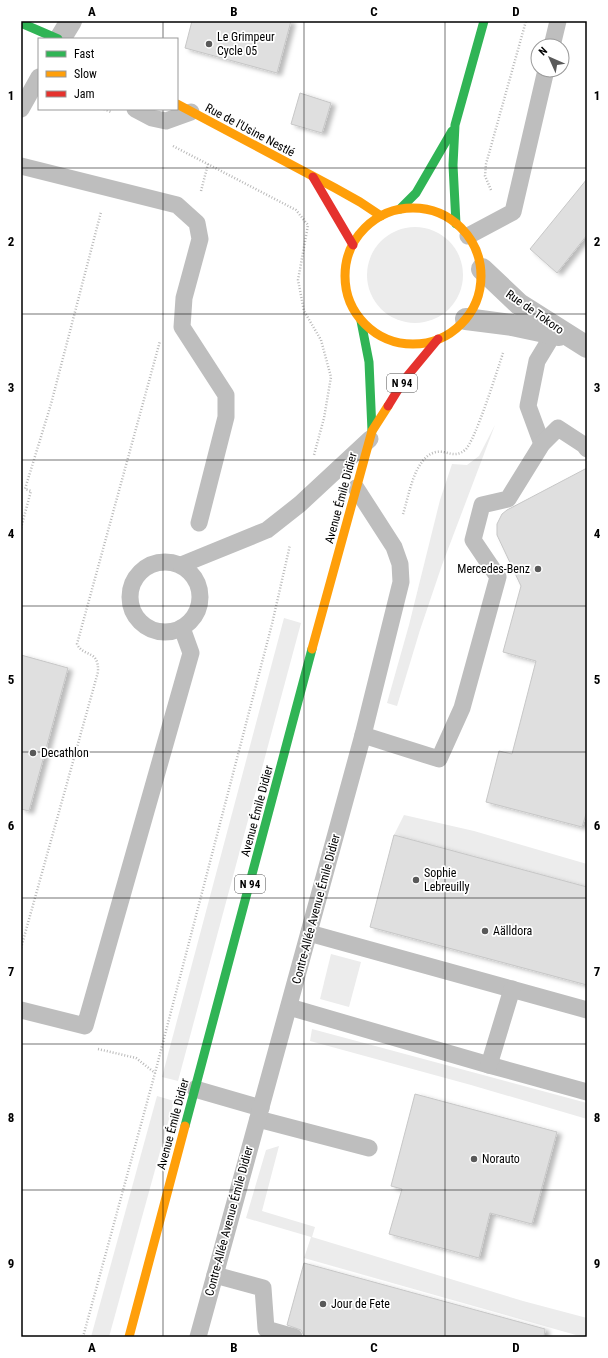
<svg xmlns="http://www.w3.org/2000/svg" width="608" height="1358" viewBox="0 0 608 1358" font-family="'Roboto Condensed',sans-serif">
	<defs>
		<filter id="shadow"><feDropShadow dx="4.5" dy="2.5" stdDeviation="2" flood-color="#0004"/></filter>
	</defs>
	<rect width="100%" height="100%" fill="#fff"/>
	<g fill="#ececec">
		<circle cx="415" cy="275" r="48"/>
		<path d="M495,425L442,565L420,630L397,706L387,703L409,625L440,500L452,464L467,465L479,456Z"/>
		<path d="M284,618L301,623L178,1081L162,1077Z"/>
		<path d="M404,815L474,831L587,864V887L394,835Z"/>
		<path d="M331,954L361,962L349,1007L320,999Z"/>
		<path d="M312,1029L587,1103V1119L471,1085L310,1041Z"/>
		<path d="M157,1096L174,1101L109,1337H91Z"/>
		<path d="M279,1146L262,1211L315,1227L312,1237L523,1301L587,1318V1337H583L304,1258L311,1237L246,1218L266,1150Z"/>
	</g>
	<g fill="#dfdfdf" stroke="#c7c7c7" filter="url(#shadow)">
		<path d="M192,21H291L277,73L185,48Z"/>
		<path d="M300,93L331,103L322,133L291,124Z"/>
		<path d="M587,179V235L557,273L530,249Z"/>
		<path d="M587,468V811L582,827L486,802L499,751L512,754L536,661L503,652L521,586L497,535V524L502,514L507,510Z"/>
		<path d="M21,655L68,668L29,811L21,809Z"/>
		<path d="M394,835L587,887V985L370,927Z"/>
		<path d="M415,1094L557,1132L532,1224L490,1213L479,1258L389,1234L402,1189L391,1186Z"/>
		<path d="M304,1263L545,1329L544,1337H309L304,1336L301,1330L287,1325Z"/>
	</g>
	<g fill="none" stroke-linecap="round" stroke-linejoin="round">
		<g stroke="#b9b9b9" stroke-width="2.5" stroke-dasharray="1 2" stroke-linecap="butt">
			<path d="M104,109L111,112"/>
			<path d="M173,146L296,210L308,225L298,280L304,311L321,340L331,377L324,418L314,455"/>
			<path d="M491,190L485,176L486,164L526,21"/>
			<path d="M201,191L208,164"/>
			<path d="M403,514C409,496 414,457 436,452C447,450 454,459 465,450C475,442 498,368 503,353"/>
			<path d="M21,528L31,491L25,489L51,404L101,212"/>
			<path d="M21,948L98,672C99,649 84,658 77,644L160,341"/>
			<path d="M98,1049L136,1058L155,1073"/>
			<path d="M83,1337L155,1073L272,624L290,545"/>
		</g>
		<g stroke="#bebebe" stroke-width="17">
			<path d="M552,46L558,21"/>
			<path d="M21,109L39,77"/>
			<path d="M135,109L152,118L166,121L191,112"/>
			<path d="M21,166L177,205L197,223L200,239L184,298L182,327L226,395V417L199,523"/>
			<path d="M468,236L513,212L546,70"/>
			<path d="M542,444L528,406L537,361L557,328"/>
			<circle cx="165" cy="597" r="35"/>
			<path d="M181,565L267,530L300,504L370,439"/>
			<path d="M363,735L439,759L462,708L498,577L473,540L482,505L508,499L542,444L558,428L584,445L587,449"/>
			<path d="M309,933L587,1010"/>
			<path d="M289,1007L489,1065L587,1092"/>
			<path d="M21,1010L85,1026L191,653L182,628"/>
			<path d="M489,1065L512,989"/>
			<path d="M195,1089L261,1108"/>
			<path d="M258,1119L369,1148"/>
			<path d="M215,1275L263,1288L266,1329L294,1337"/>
			<path d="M198,1337L363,735L401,582L400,564L394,547L356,488"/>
		</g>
		<g stroke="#bebebe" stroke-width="22">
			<path d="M60,39L71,21"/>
			<path d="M482,269L519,304L587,347"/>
			<path d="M466,319L512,325L559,335"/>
		</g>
		<g stroke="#30b455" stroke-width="9">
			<path d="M21,23L58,39"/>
			<path d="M400,209L416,193L452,131"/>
			<path d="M456,224L453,165L455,125L484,21"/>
			<path d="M361,321L369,362L372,431"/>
			<path d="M185,1126L312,649"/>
		</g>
		<g stroke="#ff9f0a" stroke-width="9">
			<path d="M177,104L335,188L360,202L381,216"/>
			<circle cx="413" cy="276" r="68"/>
			<path d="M312,649L372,431L388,406"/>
			<path d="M129,1337L185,1126"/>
		</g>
		<g stroke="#e5322d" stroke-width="9">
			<path d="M313,177L353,245"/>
			<path d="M388,406L404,380L438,339"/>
		</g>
	</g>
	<path fill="none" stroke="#000" stroke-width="1" stroke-opacity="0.55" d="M163,21V39M304,21V1337M445,21V1337M163,109V1337M21,168H587M21,314H587M21,460H587M21,606H587M21,752H587M21,898H587M21,1044H587M21,1190H587"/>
	<g fill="#595959" stroke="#fff" stroke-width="1.5">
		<circle cx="209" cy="44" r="4"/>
		<circle cx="538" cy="569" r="4"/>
		<circle cx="33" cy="753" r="4"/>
		<circle cx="416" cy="880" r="4"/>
		<circle cx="485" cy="931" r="4"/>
		<circle cx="474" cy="1159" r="4"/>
		<circle cx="323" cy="1304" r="4"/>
	</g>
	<g text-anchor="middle" stroke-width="3.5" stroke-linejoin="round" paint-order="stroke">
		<g fill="#fff" stroke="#4c4c4c" stroke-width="1">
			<rect x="387" y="374" width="30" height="18" rx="3"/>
			<rect x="235" y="875" width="30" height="18" rx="3"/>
		</g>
		<g font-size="11" font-weight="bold" fill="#000">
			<text x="402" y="387">N 94</text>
			<text x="250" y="888">N 94</text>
		</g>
		<g font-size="12" fill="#000" stroke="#fff" text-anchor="start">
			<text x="217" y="41">Le Grimpeur<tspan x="217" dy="14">Cycle 05</tspan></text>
			<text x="530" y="573" text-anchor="end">Mercedes-Benz</text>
			<text x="41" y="757">Decathlon</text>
			<text x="424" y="877">Sophie<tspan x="424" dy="14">Lebreuilly</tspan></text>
			<text x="493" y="935">Aälldora</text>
			<text x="482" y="1163">Norauto</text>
			<text x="331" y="1308">Jour de Fete</text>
		</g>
		<g font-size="12" fill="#000" stroke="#fff">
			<text transform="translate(250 130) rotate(28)" y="4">Rue de l'Usine Nestlé</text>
			<text transform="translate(535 312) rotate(35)" y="4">Rue de Tokoro</text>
			<text transform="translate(341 498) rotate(-75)" y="4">Avenue Émile Didier</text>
			<text transform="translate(257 811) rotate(-75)" y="4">Avenue Émile Didier</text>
			<text transform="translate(316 909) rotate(-75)" y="4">Contre-Allée Avenue Émile Didier</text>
			<text transform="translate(173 1124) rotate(-75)" y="4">Avenue Émile Didier</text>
			<text transform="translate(229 1221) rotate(-75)" y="4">Contre-Allée Avenue Émile Didier</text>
		</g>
	</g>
	<rect width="608" height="1358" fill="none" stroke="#ffffff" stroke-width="44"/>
	<rect x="38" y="38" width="140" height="72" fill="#ffffff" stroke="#999999"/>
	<rect x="46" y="51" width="20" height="6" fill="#30b455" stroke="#999999"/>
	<text x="74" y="58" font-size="12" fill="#000000">Fast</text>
	<rect x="46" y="71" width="20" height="6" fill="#ff9f0a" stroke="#999999"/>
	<text x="74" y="78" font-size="12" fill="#000000">Slow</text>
	<rect x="46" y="91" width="20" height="6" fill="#e5322d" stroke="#999999"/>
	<text x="74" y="98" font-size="12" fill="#000000">Jam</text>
	<g transform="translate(550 58) rotate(315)"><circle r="19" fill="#ffffff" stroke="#999999"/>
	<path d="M0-3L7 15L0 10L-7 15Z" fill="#595959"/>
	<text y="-6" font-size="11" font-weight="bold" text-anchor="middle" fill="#000000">N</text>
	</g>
	<rect x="22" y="22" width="564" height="1314" fill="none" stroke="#000" stroke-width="1.5"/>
	<g font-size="13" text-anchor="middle" font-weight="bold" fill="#000">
		<text x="92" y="16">A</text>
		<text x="234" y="16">B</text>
		<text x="374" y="16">C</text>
		<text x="516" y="16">D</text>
		<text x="11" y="100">1</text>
		<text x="597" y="100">1</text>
		<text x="11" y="246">2</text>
		<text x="597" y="246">2</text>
		<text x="11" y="392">3</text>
		<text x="597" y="392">3</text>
		<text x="11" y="538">4</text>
		<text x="597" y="538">4</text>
		<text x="11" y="684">5</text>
		<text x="597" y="684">5</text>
		<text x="11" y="830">6</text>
		<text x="597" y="830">6</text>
		<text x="11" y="976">7</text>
		<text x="597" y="976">7</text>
		<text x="11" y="1122">8</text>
		<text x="597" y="1122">8</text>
		<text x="11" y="1268">9</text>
		<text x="597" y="1268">9</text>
		<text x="92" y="1352">A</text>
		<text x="234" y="1352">B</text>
		<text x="374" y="1352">C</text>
		<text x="516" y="1352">D</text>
	</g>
</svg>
